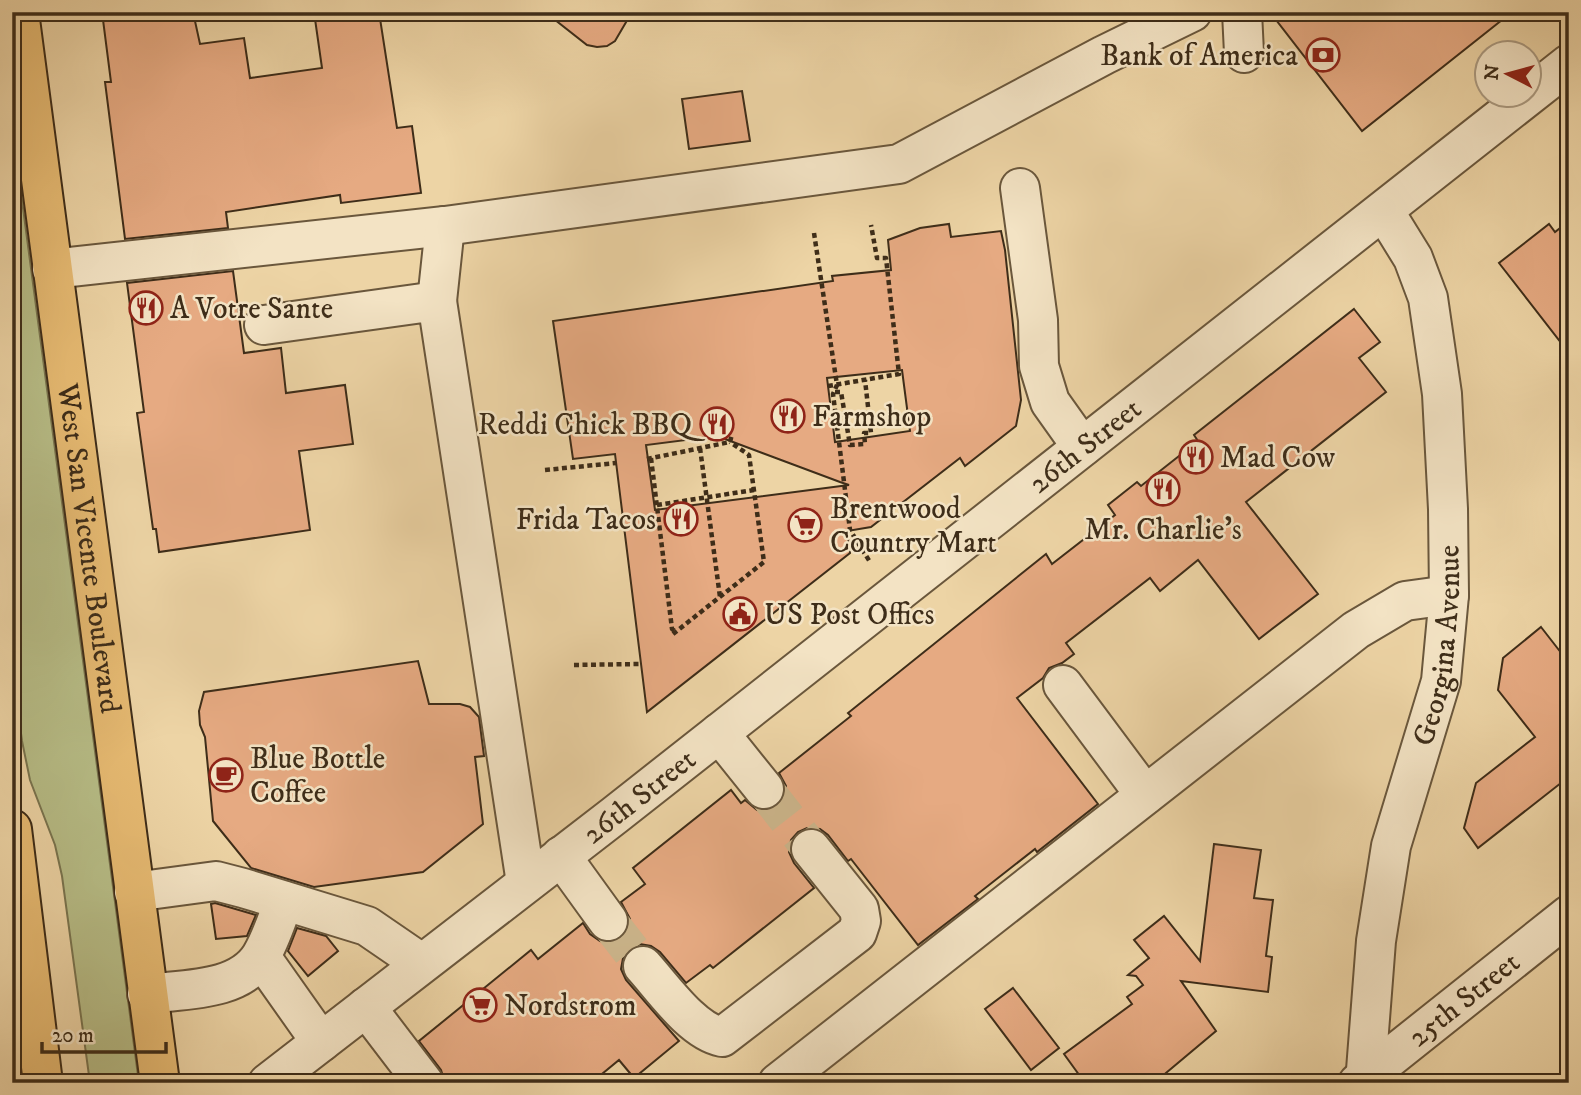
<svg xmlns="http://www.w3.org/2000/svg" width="1581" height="1095" viewBox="0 0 1581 1095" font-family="'IM FELL DW Pica',serif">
	<rect width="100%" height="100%" fill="#edd4a5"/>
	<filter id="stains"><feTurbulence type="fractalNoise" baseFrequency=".00286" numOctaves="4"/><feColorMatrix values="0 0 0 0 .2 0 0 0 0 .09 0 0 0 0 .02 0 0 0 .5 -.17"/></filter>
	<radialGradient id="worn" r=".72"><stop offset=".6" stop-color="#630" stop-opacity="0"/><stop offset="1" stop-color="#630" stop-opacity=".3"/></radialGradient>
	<path fill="#b7bd87" stroke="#7a7550" stroke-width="2" d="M12,125L139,1083H90L62,876L55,845L30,780L22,741L12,666Z"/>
	<g fill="#e6aa82" stroke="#3e2d19" stroke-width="2" fill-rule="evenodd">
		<path d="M102,12H193L200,44L244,38L250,78L322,68L314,12H379L397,128L412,126L421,193L341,203L340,195L226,212L228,228L125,239L105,82H111Z"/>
		<path d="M545,12H632L615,41L607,46L597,47L587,45Z"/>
		<path d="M1270,12H1512L1362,131Z"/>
		<path d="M742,91L750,141L689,149L682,99Z"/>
		<path d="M1569,221V353L1499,263L1549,224L1555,232Z"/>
		<path d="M949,224L951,237L1001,231L1005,250L1021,400L1016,426L965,466L960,458L871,527L847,531L850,553L647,712L615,454L573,459L553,321L833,281L832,276L891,270L888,240L920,228ZM902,370L910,431L835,442L827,378ZM717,436L840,482L849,485L655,510L646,445Z"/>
		<path d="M233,271L244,353L281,348L286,393L345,385L353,444L299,451L310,530L159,552L156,529H153L137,413L144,412L127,283Z"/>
		<path d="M1354,309L1380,342L1359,358L1386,392L1246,502L1318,594L1259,639L1198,560L1160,591L1150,578L1066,643L1074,654L1062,663L1049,668L1043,678L1017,698L1098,804L1037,852L1035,849L975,896L978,899L918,945L851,859L848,861L828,835L820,829L807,828L798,832L791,840L789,852L794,863L814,888L713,968L710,965L686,983L660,952L651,946L640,944L628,950L623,958L621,969L626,980L679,1041L634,1078L619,1060L591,1083H445L441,1070L419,1041L531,950L538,959L583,923L590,934L600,941L611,943L621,938L628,929L630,919L621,902L645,884L633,868L731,790L741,803L745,800L757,810L767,811L777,806L784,798L786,786L779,773L851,716L848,713L1046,554L1052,564L1115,515L1108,505L1137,482L1141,486L1198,441L1194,435Z"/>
		<path d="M1541,627L1569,663V782L1566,779L1478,848L1464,828L1476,783L1535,737L1498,690L1503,658Z"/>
		<path d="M418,661L429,704H460L470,707L479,717L484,756L475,757L483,824L423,872L314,887L251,868L213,821L205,737L200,725L199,711L204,692Z"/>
		<path d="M1214,844L1261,850L1254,898L1273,900L1266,956L1272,957L1268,992L1181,981L1216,1031L1154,1083H1085L1064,1054L1132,1004L1127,997L1143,985L1136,976L1128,975L1149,958L1134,940L1164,916L1200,961Z"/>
		<path d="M215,903L256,915L247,936L216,939L211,904Z"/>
		<path d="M297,928L326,936L338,951L308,976L288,951Z"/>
		<path d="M1013,988L1059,1048L1031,1070L985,1009Z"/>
	</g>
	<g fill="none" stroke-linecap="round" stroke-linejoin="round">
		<g stroke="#cab389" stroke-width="38" stroke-dasharray="38 19" stroke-linecap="butt">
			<path d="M764,789L811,849"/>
			<path d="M608,921L643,966"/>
		</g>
		<defs>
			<g id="minor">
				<path d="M1242,12L1244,53"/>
				<path d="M1020,188L1038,320L1039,366L1050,402L1082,447"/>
				<path d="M52,269L445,226L899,164L1104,55L1192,12"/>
				<path d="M437,301L445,226"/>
				<path d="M264,325L437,301L526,883"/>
				<path d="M1063,685L1145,795"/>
				<path d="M719,733L764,789"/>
				<path d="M561,856L608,921"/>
				<path d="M134,892L216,881L243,888L367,926L421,963"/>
				<path d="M261,957L321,1042"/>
				<path d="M643,966C663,988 692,1031 722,1037L857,933L861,921L859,909L811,849"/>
				<path d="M147,994C184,989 239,992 261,956C271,939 277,919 284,901"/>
				<path d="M366,1007L424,1083"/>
				<path id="s1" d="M268,1083L615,815L1569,64"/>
				<path d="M778,1083L1356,630L1405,601L1449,595"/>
				<path id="s2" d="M1358,1083L1569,915"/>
				<path id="s3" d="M1365,1083L1376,941L1391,846L1441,681L1449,595L1448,509L1442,394L1428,298L1413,258L1384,211"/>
			</g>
			<g id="major">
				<path id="s4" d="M19,12L160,1083"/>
				<path d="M12,829L43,1083"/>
			</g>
		</defs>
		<use href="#minor" stroke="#6a573c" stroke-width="42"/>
		<use href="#major" stroke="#3e2d19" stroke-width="42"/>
		<g stroke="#3e2d19" stroke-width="4.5" stroke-dasharray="5 3.5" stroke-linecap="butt">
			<path d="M814,233L837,385L833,394L850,530L870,562"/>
			<path d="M828,386L899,374L886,258H877L871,225"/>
			<path d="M835,392H841L850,445L865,444L864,433H871L865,380"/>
			<path d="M700,448L720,597"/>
			<path d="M651,458L672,629L676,632"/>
			<path d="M647,459L730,442L732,434"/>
			<path d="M545,470L616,463"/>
			<path d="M657,505L754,490"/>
			<path d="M673,634L764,562L749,455L730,442"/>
			<path d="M574,665L641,664"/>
		</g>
		<use href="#minor" stroke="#f3e3c4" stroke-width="38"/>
		<use href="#major" stroke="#e6ba72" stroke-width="38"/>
	</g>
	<defs>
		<symbol id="bank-ring" viewBox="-11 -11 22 22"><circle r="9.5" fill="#f3e3c4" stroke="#8f2418" stroke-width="1.5"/><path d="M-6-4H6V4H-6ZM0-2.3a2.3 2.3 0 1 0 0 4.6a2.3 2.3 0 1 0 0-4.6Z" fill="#8f2418"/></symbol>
		<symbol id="restaurant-ring" viewBox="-11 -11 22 22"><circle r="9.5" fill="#f3e3c4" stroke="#8f2418" stroke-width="1.5"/><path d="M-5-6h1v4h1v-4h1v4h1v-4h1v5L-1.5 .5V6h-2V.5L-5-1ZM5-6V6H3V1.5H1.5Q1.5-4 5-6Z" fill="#8f2418"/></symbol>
		<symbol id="supermarket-ring" viewBox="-11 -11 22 22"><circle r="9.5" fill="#f3e3c4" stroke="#8f2418" stroke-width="1.5"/><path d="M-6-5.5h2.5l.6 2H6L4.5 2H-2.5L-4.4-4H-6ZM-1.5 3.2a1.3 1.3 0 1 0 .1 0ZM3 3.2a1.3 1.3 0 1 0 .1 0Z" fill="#8f2418"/></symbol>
		<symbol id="civic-ring" viewBox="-11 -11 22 22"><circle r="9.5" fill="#f3e3c4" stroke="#8f2418" stroke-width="1.5"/><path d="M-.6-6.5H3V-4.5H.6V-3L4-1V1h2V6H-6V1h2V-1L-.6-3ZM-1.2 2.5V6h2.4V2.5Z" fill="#8f2418"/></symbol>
		<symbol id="cafe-ring" viewBox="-11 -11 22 22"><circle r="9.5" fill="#f3e3c4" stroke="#8f2418" stroke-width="1.5"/><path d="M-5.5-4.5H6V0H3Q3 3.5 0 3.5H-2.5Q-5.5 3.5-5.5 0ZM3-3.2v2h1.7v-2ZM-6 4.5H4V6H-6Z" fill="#8f2418"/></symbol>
	</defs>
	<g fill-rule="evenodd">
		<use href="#bank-ring" x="1304" y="36" width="38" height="38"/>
		<use href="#restaurant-ring" x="127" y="289" width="38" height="38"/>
		<use href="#restaurant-ring" x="769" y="397" width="38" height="38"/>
		<use href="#restaurant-ring" x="698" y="405" width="38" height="38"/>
		<use href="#restaurant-ring" x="1177" y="438" width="38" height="38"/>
		<use href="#restaurant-ring" x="1144" y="470" width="38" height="38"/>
		<use href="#restaurant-ring" x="662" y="500" width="38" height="38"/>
		<use href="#supermarket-ring" x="786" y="506" width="38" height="38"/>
		<use href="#civic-ring" x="721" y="595" width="38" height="38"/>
		<use href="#cafe-ring" x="207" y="756" width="38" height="38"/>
		<use href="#supermarket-ring" x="461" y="986" width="38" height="38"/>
	</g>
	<g text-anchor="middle" stroke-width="5" stroke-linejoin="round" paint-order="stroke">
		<g font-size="30" fill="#3e2d19" stroke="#f3e3c4" text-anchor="start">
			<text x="1298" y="65" text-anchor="end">Bank of America</text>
			<text x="170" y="318">A Votre Sante</text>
			<text x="812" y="426">Farmshop</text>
			<text x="692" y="434" text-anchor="end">Reddi Chick BBQ</text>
			<text x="1220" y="467">Mad Cow</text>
			<text x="830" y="518">Brentwood<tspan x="830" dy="34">Country Mart</tspan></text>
			<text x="656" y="529" text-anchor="end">Frida Tacos</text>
			<text x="1163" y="539" text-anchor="middle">Mr. Charlie's</text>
			<text x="764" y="624">US Post Offics</text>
			<text x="250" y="768">Blue Bottle<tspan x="250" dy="34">Coffee</tspan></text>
			<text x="504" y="1015">Nordstrom</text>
		</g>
		<g font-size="30" fill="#3e2d19" stroke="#f3e3c4">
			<text dy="10" stroke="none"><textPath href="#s1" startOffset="1036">26th Street</textPath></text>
			<text dy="10" stroke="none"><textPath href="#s4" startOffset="541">West San Vicente Boulevard</textPath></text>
			<text dy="10" stroke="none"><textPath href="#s3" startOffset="446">Georgina Avenue</textPath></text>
			<text dy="10" stroke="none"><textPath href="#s1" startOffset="469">26th Street</textPath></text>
			<text dy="10" stroke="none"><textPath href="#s2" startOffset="135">25th Street</textPath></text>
		</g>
	</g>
	<rect width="1581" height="1095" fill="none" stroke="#edd4a5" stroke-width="42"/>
	<rect x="14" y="14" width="1553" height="1067" fill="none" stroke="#3e2d19" stroke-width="3.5"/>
	<rect x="21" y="21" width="1539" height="1053" fill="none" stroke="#3e2d19" stroke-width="2"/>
	<g transform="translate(1508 74) rotate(276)"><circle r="33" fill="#f3e3c4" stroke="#ab9a80" stroke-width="2"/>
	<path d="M0-5L12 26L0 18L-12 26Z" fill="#8f2418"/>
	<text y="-10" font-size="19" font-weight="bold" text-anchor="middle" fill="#3e2d19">N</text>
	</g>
	<path d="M42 1042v10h124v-10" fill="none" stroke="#3e2d19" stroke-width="3.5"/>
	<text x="52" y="1042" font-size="21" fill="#3e2d19" stroke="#f3e3c4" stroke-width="5" paint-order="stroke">20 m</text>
	<rect width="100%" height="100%" filter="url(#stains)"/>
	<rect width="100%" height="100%" fill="url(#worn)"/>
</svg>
